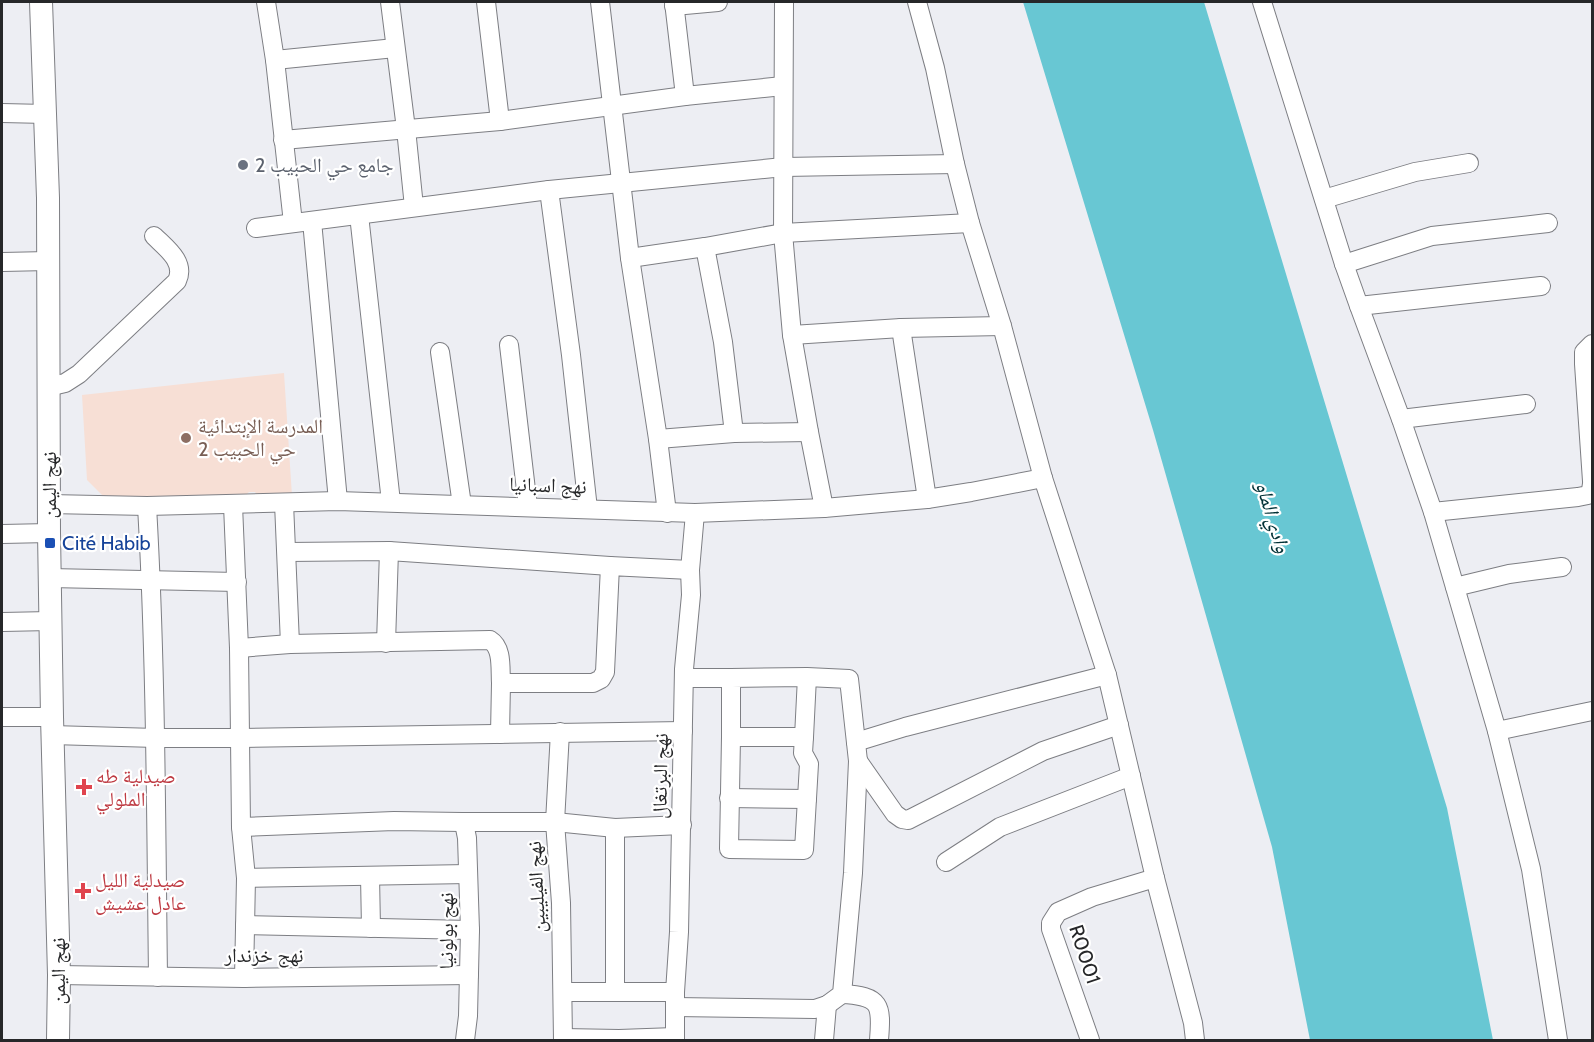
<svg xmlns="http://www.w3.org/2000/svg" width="1594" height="1042" viewBox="0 0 1594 1042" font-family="Cabin,'Noto Naskh Arabic',sans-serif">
	<rect width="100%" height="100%" fill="#edeef3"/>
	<path fill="#f7dfd5" d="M284,373L292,496L259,497L255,492H249L245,496L106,499L87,480L82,395Z"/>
	<path fill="#68c7d3" d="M1023,2H1204L1447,808L1493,1040H1310L1272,847L1153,430Z"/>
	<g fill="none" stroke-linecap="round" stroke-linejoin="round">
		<defs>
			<g id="minor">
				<path d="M266,2L275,60L293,223"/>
				<path d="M390,2L406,129L414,207"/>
				<path d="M486,2L500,121"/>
				<path d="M600,2L630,258L658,439L667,513"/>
				<path d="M674,2L685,96"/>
				<path d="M784,2L783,233L792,335L809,432L824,508"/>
				<path d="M917,2L935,68L955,164L970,223L1002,326L1043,478L1107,675L1155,878L1193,1023L1195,1040"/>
				<path d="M1262,2L1344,264L1359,306L1401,419L1433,512L1497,731L1531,869L1558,1040"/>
				<path d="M674,6L718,2"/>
				<path d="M275,60L395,48"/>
				<path d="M2,113L46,114"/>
				<path d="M283,140L500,121L685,96L783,86"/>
				<path d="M549,190L571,355L588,509"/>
				<path d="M1324,199L1415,172L1469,163"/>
				<path d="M359,215L391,502"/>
				<path d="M312,221L338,501"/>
				<path d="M256,228L549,190L784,167L955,164"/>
				<path d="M705,247L723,342L734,433"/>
				<path d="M630,258L705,247L783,233L970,223"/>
				<path d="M2,262L48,261"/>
				<path d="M1344,264L1432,236L1548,223"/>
				<path d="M1359,306L1541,286"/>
				<path d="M901,328L927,499"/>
				<path d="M792,335L901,328L1002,326"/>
				<path d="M1592,344L1584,352V364L1592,481"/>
				<path d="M509,345L528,507"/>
				<path d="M440,352L462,505"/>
				<path d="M48,387L65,383L79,374L177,281C186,262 166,248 154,236"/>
				<path d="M1401,419L1526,404"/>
				<path d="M658,439L734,433L809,432"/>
				<path d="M284,503L290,644"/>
				<path d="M49,504L147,506L338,501L695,513L824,508L927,499L971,492L1043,478"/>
				<path d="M233,505L239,648L241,827L246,878L244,978"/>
				<path d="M147,506C156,663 156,820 158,977"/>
				<path d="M1433,512L1578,497L1588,495L1591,490L1592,484"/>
				<path d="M2,534L49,533"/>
				<path d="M287,552L389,551L610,566"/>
				<path d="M50,578L237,582"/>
				<path d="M1455,587L1509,574L1562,567"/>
				<path d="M2,622L50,621"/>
				<path d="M386,643L389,551"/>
				<path d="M239,648L290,644L490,640C503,648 500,669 501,683"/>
				<path d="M684,678H731"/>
				<path d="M2,717H52"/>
				<path d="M1497,731L1592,711"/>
				<path d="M560,732L555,822L561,903L563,1040"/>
				<path d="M500,734L501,683H593L601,679L605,672L610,566L690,570"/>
				<path d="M52,735L156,738H241L683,731"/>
				<path d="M731,737L729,849L804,850L809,764L803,753L804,737"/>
				<path d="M856,742L905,727L1107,675"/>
				<path d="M858,761L895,814L902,819L908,820L1043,751L1119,725"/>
				<path d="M729,798L807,799"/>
				<path d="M462,822L465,828L467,838L470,930L468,1016L465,1040"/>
				<path d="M241,827L394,821L462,822H555L615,828L682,825"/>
				<path d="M615,828V992"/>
				<path d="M946,862L1000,827L1131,776"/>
				<path d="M370,876L371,928"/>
				<path d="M246,878L468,874"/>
				<path d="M245,925L470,930"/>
				<path d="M59,975L244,978L469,975"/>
				<path d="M563,992H675"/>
				<path d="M842,994C881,996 882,1005 879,1040"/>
				<path d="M675,1007L815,1009L827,1005L842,994L853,873L858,761L849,679L807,677L804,737H731V678L807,677"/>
				<path d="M563,1038L619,1039L675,1037"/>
				<path d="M675,1040V992L679,932L684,669L691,595L690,570L695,513"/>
				<path d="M824,1040L827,1005"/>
				<path d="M1090,1040L1051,929V923L1058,912L1092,897L1155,878"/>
			</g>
			<path id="major" d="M41,2L48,198L49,533L52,717L59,975L58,1040"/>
		</defs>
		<use href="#minor" stroke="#7d7e83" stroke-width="20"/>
		<use href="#major" stroke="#7d7e83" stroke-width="24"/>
		<use href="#minor" stroke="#fff" stroke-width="18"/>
		<use href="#major" stroke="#fff" stroke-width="22"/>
	</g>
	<circle fill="#6b7280" stroke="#fff" stroke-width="2" cx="243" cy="165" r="6"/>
	<circle fill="#8d6e63" stroke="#fff" stroke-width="2" cx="186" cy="438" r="6"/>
	<rect fill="#1a4fb4" stroke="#fff" stroke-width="2" x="44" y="537" width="12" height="12" rx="3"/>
	<g fill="#e0444e" stroke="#fff" stroke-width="2">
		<path d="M81 778h6v6h6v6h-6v6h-6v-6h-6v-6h6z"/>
		<path d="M80 882h6v6h6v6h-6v6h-6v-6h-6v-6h6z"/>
	</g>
	<g text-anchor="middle" stroke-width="4.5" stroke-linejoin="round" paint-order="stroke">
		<g font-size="20" fill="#5b616d" stroke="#fff" text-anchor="start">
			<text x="255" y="172">جامع حي الحبيب 2</text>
		</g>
		<g font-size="20" fill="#785e54" stroke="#fff" text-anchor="start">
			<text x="198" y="433">المدرسة الإبتدائية<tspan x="198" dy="23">حي الحبيب 2</tspan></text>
		</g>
		<g font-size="20" fill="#262729" stroke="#fff">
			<text transform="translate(49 485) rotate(-90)" y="7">نهج اليمن</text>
			<text transform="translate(548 485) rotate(2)" y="7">نهج اسبانيا</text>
			<text transform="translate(660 776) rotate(-89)" y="7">نهج البرتغال</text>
			<text transform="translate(536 887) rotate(-93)" y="7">نهج الفيليبين</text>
			<text transform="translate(446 931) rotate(-90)" y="7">نهج بولونيا</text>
			<text transform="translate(1085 954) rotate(72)" y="7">R0001</text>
			<text x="264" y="962">نهج خزندار</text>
			<text transform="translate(58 971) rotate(-90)" y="7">نهج اليمن</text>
		</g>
		<g font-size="20" fill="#164399" stroke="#fff" text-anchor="start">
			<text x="62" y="550">Cité Habib</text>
		</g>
		<g font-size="20" fill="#be3a42" stroke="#fff" text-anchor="start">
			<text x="96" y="783">صيدلية طه<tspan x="96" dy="23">الملولي</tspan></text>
			<text x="95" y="887">صيدلية الليل<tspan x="95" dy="23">عادل عشيش</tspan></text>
		</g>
		<g font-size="21" font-style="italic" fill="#003136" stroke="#fff">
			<text transform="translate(1273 517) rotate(73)" y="7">وادي الماو</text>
		</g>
	</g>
	<rect width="1594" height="1042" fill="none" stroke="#262729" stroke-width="6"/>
</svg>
